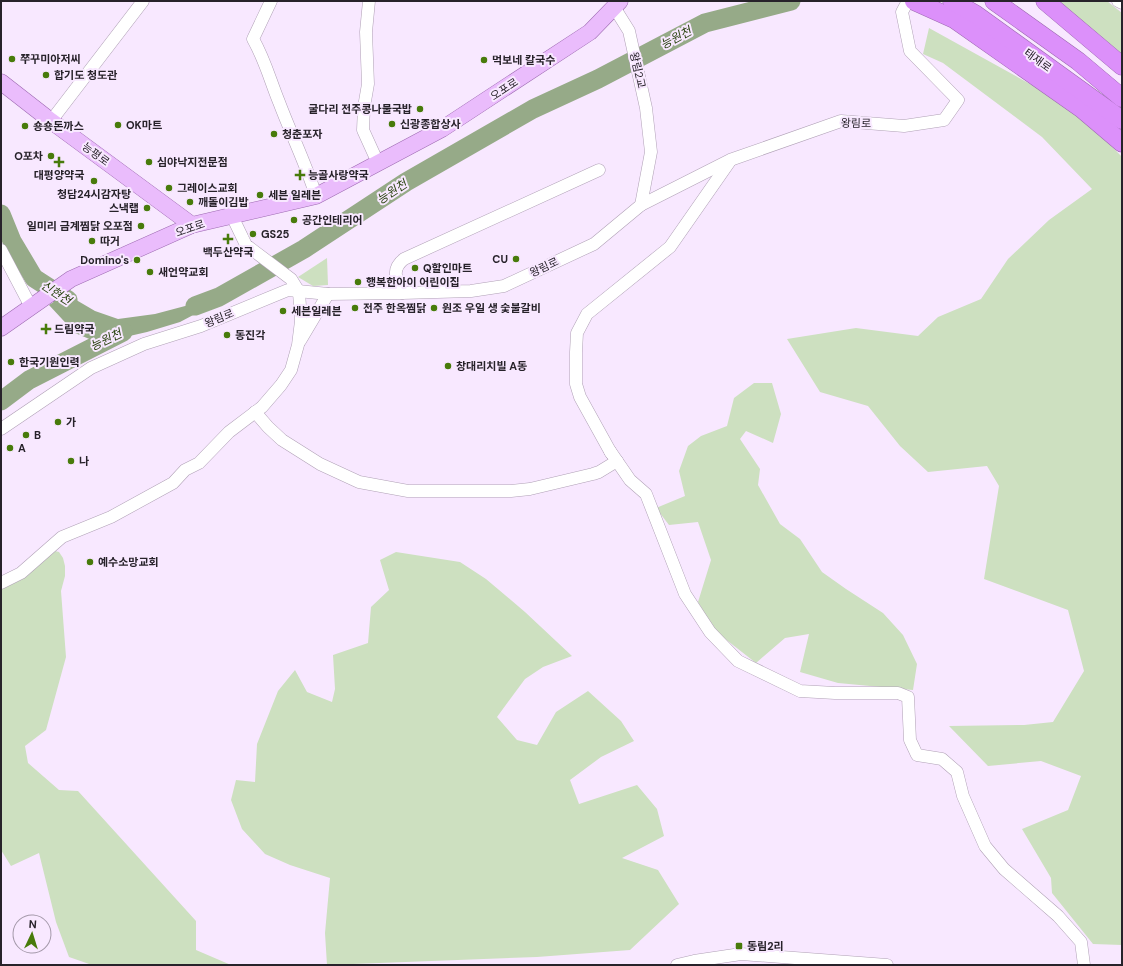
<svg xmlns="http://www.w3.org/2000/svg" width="1123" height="966" viewBox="0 0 1123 966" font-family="'DM Sans','Noto Sans KR',sans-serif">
	<rect width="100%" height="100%" fill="#f8e8ff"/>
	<g fill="#cde0c0">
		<path d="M1052,1H1107L1122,13V63Z"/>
		<path d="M929,28L1077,110L1122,157V945L1093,944L1052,893L1051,878L1022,829L1068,810L1081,776L1041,761L988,766L949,726L1024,725L1053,722L1084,671L1068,610L984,579L999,486L987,466L928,472L900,446L868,406L820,392L787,339L856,328L918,336L938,317L981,299L1008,259L1049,220L1092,189L1042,137L943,63L923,54Z"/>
		<path d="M327,258L328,285L313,286L298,277Z"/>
		<path d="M754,383H772L781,414L773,443L746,431L740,439L760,469L758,485L780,524L800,539L822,572L846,589L883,613L903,635L917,664L913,690L838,683L800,672L809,634L785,638L756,663L715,631L698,602L711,560L698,522L669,525L656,508L685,496L679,471L688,446L701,436L727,426L734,398Z"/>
		<path d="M51,550L59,552L63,558L65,566V576L61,591L66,657L46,730L25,746L28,763L59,790L78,791L196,921V950L231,965H92L69,957L56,922L39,853L11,866L1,850V589L23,576Z"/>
		<path d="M396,552L460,562L486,579L525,612L572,656L543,667L525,679L497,717L517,740L537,745L556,712L588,691L621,721L634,741L601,757L570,780L579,804L637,785L657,809L664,836L622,858L658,870L679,904L630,950L537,957L327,965L325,933L330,878L290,865L265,854L242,829L231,800L236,780L255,782L257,744L278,691L295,670L307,692L332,702L335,689L333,655L368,643L371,607L389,590L380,560Z"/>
	</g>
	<path fill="#96aa88" d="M240,285L216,303L180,322L147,332L99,343L75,333L49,305L66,294L95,311L118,319L155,314L219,297Z"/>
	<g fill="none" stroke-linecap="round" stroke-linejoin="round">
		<g stroke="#96aa88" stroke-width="19">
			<path d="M1,214L12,241L34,278L68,300"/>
			<path d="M195,306L219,297L304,249L406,182L533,109L598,79L705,23L791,1"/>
			<path d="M1,401L29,380L123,332"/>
		</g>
		<defs>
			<g id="minor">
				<path d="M271,1L253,39C265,60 270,80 279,102C291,134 306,164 316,196"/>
				<path d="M369,1L366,32L368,84L364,107L363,130L378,163"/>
				<path d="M1118,1L1122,3"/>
				<path d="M614,7L629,31L646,108L651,152L641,205"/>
				<path d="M51,121L143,1"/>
				<path d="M1,250L31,307"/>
				<path d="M402,293C396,279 391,269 404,259L599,170"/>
				<path d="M300,341L328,294"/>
				<path d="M255,412L268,427L282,440L320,464L359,482L408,491H511L530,489L593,474L599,472L617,461"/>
				<path d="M1,429L91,368L144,344L201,326L288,290L328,294L402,293L471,291L504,286L594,244L641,205L730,160L841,121L904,126L944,120L958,100L910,51L902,12L908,1"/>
				<path d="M610,451L630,480L646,494L685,594L710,632L738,661L800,691L835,693H898L908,697L910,740L917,755L942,759L957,772L963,796L985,846L1004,869L1058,916L1081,942L1084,965"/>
				<path d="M611,453L580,397L576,384V352L577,333L587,314L670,247L730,161"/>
				<path d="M1,583L21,573L62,537L111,517L173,483L185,470L199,463L229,432L262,407L281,385L291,370L298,345L301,321L299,292L291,279L246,245L232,216"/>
				<path d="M677,965L694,961L741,954L887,965"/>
			</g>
			<g id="major">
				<path d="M1,82L51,121L192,225"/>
				<path d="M1,328L71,279L192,225L316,196L442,129L590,32L620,1"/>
			</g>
			<g id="highway">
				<path d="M914,1L954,19L1082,109L1122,143"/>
				<path d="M952,1L975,14L1122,120"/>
				<path d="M994,1L1078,61L1122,98"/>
				<path d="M1045,1L1122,66"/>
			</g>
		</defs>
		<use href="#minor" stroke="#b0a1b6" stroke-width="13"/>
		<use href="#major" stroke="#9d6ab1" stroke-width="17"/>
		<use href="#highway" stroke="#9d6ab1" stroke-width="19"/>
		<use href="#minor" stroke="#fff" stroke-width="12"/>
		<use href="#major" stroke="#eabcfc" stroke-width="16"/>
		<use href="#highway" stroke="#dc90fa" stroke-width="18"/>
	</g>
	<g fill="#487b0b" stroke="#f8e8ff" stroke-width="1.5">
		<circle cx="12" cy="59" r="4"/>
		<circle cx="484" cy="60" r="4"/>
		<circle cx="46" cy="75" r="4"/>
		<circle cx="420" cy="109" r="4"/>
		<circle cx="392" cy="124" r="4"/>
		<circle cx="118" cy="125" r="4"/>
		<circle cx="25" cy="126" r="4"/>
		<circle cx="274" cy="134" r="4"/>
		<circle cx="51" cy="156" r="4"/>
		<path d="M57 156h4v4h4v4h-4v4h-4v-4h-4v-4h4z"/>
		<circle cx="149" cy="162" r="4"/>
		<path d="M298 169h4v4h4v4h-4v4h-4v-4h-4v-4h4z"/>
		<circle cx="94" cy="181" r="4"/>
		<circle cx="169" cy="188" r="4"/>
		<circle cx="260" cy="195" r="4"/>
		<circle cx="190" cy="202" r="4"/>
		<circle cx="147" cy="208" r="4"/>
		<circle cx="294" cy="220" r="4"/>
		<circle cx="141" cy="226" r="4"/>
		<circle cx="253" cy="234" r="4"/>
		<path d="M226 233h4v4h4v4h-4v4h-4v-4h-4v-4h4z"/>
		<circle cx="92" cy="241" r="4"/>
		<circle cx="516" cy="259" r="4"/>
		<circle cx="137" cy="260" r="4"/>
		<circle cx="415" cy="268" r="4"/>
		<circle cx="150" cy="272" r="4"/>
		<circle cx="358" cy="282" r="4"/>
		<circle cx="355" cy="308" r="4"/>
		<circle cx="434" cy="308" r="4"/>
		<circle cx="283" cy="311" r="4"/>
		<path d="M44 323h4v4h4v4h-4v4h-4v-4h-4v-4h4z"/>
		<circle cx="227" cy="335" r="4"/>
		<circle cx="11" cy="362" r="4"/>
		<circle cx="448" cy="366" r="4"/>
		<circle cx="58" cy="422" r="4"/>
		<circle cx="26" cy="435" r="4"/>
		<circle cx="10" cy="448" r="4"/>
		<circle cx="71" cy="461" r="4"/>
		<circle cx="90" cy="562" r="4"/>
		<rect x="735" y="942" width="8" height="8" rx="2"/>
	</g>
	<g text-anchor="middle" stroke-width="4" stroke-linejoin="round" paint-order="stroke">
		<g font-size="11" font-weight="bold" fill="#27222a" stroke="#f8e8ff" text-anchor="start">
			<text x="20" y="63">쭈꾸미아저씨</text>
			<text x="492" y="64">먹보네 칼국수</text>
			<text x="54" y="79">합기도 청도관</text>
			<text x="412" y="113" text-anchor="end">굴다리 전주콩나물국밥</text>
			<text x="400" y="128">신광종합상사</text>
			<text x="126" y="129">OK마트</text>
			<text x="33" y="130">숑숑돈까스</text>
			<text x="282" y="138">청춘포자</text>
			<text x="43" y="160" text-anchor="end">O포차</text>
			<text x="157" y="166">심야낙지전문점</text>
			<text x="59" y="179" text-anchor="middle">대평양약국</text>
			<text x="308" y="179">능골사랑약국</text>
			<text x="177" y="192">그레이스교회</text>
			<text x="94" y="198" text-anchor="middle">청담24시감자탕</text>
			<text x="268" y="199">세븐 일레븐</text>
			<text x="198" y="206">깨돌이김밥</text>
			<text x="139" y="212" text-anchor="end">스낵랩</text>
			<text x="302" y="224">공간인테리어</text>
			<text x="133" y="230" text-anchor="end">일미리 금계찜닭 오포점</text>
			<text x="261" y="238">GS25</text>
			<text x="100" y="245">따거</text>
			<text x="228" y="256" text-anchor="middle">백두산약국</text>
			<text x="508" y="263" text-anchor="end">CU</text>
			<text x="129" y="264" text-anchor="end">Domino's</text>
			<text x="423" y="272">Q할인마트</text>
			<text x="158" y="276">새언약교회</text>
			<text x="366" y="286">행복한아이 어린이집</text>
			<text x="363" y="312">전주 한옥찜닭</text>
			<text x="442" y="312">원조 우일 생 숯불갈비</text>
			<text x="291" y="315">세븐일레븐</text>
			<text x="54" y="333">드림약국</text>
			<text x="235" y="339">동진각</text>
			<text x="19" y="366">한국기원인력</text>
			<text x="456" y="370">창대리치빌 A동</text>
			<text x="66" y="426">가</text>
			<text x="34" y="439">B</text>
			<text x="18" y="452">A</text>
			<text x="79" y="465">나</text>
			<text x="98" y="566">예수소망교회</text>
			<text x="747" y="950">동림2리</text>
		</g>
		<g font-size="11" fill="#27222a" stroke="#f8e8ff">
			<text transform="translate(1038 60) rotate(36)" y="4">태재로</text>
			<text transform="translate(638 70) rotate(77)" y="4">왕림2교</text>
			<text transform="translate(504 89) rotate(-33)" y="4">오포로</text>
			<text transform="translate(856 123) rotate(1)" y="4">왕림로</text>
			<text transform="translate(96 154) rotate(36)" y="4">능평로</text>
			<text transform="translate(190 228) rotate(-19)" y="4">오포로</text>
			<text transform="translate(544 267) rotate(-25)" y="4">왕림로</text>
			<text transform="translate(219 318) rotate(-22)" y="4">왕림로</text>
		</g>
		<g font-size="12" font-style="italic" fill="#27420d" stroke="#f8e8ff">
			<text transform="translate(676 38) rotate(-28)" y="4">능원천</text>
			<text transform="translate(392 192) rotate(-33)" y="4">능원천</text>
			<text transform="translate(56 293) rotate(33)" y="4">신현천</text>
			<text transform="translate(106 340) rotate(-26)" y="4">능원천</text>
		</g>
	</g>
	<rect width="1123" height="966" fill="none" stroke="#27222a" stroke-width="4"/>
	<g transform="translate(32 934) rotate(4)"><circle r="19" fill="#f8e8ff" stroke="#a499aa"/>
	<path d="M0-3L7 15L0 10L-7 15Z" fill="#487b0b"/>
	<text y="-6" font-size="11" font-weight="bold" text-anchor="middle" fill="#27222a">N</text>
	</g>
</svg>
